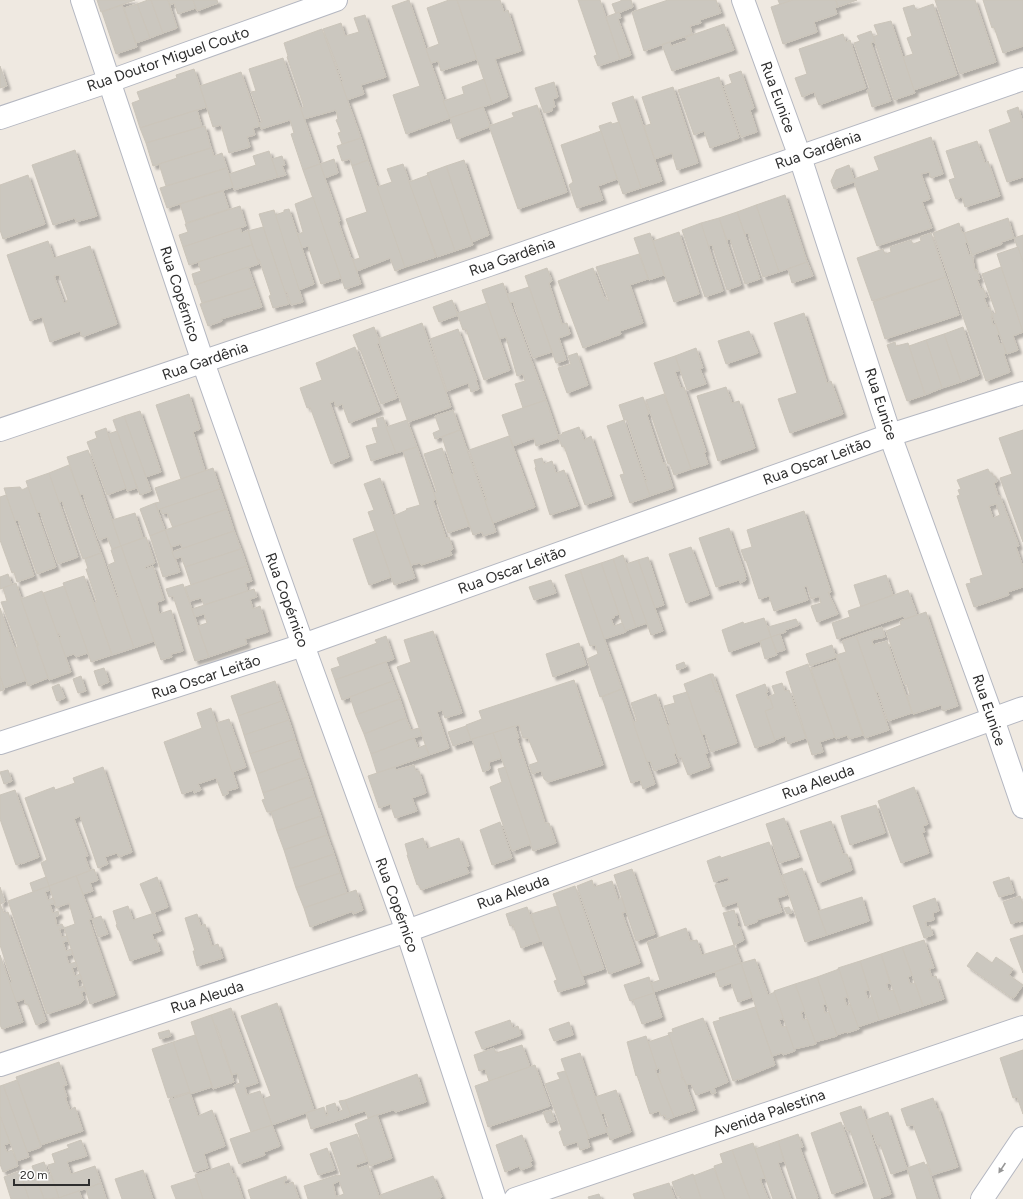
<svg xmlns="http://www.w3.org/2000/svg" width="1023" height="1199" viewBox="0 0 1023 1199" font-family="Figtree,sans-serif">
	<defs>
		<filter id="shadow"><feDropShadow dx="3.5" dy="3.5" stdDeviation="1" flood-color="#0004"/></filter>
	</defs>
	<rect width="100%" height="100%" fill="#efe9e1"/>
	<g fill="#cbc7bf" stroke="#cbc5ba" fill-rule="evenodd" filter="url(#shadow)">
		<path d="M97,0H135L101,12Z"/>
		<path d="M148,0H151L163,33L150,38L137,4Z"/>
		<path d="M151,0H168L177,28L163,33Z"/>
		<path d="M168,0H193L196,8L178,14L174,3L170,5Z"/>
		<path d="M193,0H217L218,3L197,11Z"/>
		<path d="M409,0L450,118L406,134L393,95L420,86L392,6Z"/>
		<path d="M449,0H457L477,59L441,71L438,61L431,63L426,49L439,44L427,8Z"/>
		<path d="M457,0H500L504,12L508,10L521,51L495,59L508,97L492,104Z"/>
		<path d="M578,0H600L620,59L598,66L594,56L597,55Z"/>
		<path d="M621,0H631L633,7L616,14L612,4L621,1Z"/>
		<path d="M668,0H716L721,13L700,20L701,23L690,26L692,34L644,51L632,12Z"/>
		<path d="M778,0H793L780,5Z"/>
		<path d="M793,0H836L838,7L835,8L837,14L814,22L817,32L783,44L771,7Z"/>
		<path d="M836,0H857L838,7Z"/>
		<path d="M935,0H975L996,62L960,74Z"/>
		<path d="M983,0H1023V46L1003,53L994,27L992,28Z"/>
		<path d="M137,4L150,38L136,43L124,8Z"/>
		<path d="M933,4L957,75L914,90L903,57L913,54L907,38L912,36L903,8L914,5L916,10Z"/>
		<path d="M122,5L137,47L116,54L102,12Z"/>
		<path d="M619,12L621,18L618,19L631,55L620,59L606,17Z"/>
		<path d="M365,15L386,77L361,85L364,94L347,100L341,82L343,81L323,29L341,23L345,36L359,32L354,18Z"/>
		<path d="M891,21L915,93L894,100L873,37L878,35L874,25Z"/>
		<path d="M724,24L734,50L672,71L662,45L670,42L671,46L687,41L686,37Z"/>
		<path d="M322,29L361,138L342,144L338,133L341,132L336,120L338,119L336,110L304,119L300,108L304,107L287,57L288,56L284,43Z"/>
		<path d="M871,31L875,41L871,43L891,101L872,107L867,90L870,89L854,43L860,41L857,36Z"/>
		<path d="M843,34L846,42L850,40L866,88L819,105L814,92L802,97L795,78L807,74L799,49Z"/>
		<path d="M283,58L320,164L303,170L291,134L294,133L290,120L261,129L259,123L262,122L251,92L256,91L249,69Z"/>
		<path d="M0,66L7,86L0,88Z"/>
		<path d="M194,69L207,107L140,128L132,103L140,100L137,92L177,78L176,75Z"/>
		<path d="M741,71L754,108L750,110L757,132L741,137L724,86L732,83L729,75Z"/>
		<path d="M241,72L260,126L253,128L255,135L247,137L250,147L229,153L221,125L213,127L200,86Z"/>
		<path d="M719,77L739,138L710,148L704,131L694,135L678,90Z"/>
		<path d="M484,79L492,104L450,118L443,101L464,94L462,87Z"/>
		<path d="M554,82L558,97L553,99L555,107L552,108V111L544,113L535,88Z"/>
		<path d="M673,87L698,163L677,170L672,153L655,159L644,126L651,124L642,97Z"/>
		<path d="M633,96L662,181L641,188L612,103Z"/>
		<path d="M537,105L567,192L518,209L489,126L514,117L512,113Z"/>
		<path d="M483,107L490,125L489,127L457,139L450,118Z"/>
		<path d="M1018,107L1023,123V177L1007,182L989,130L1011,122L1007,111Z"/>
		<path d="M197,110L202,127L146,143L140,128Z"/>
		<path d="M611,122L612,124L619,122L641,188L623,194L599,126Z"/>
		<path d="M205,126L211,148L153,166L146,143Z"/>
		<path d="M601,131L617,179L598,186L603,200L577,208L569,185L573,182L561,145Z"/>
		<path d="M931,137L943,174L931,178L929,172L921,174L930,199L922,202L932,228L877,246L854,182L834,189L831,181L836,170L849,165L854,179L879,170L874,157Z"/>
		<path d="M361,138L368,160L352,166L350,159L342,161L337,146Z"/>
		<path d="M977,141L985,163L988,161L1000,196L965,207L962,197L956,199L949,180L955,178L946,151Z"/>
		<path d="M211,148L214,156L222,153L227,168L166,186L159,164Z"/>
		<path d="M75,150L97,216L76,222L75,218L53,225L32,165Z"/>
		<path d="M269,151L278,177L234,190L229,174L256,165L253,156Z"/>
		<path d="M282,156L285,165L282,166L286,175L278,177L272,159Z"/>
		<path d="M334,159L338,173L325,178L320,164Z"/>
		<path d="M368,160L405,267L395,271L390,258L357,271L353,260L360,258L346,219L367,212L352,166Z"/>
		<path d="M464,160L489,235L472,242L446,166Z"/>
		<path d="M320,164L340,221H338L351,258H352L361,284L345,289L303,170Z"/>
		<path d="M403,164L436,257L405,267L377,187L392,182L387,169Z"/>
		<path d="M446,166L473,245L455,251L427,173Z"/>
		<path d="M227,168L233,187L167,208L160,188Z"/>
		<path d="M28,175L45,224L3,239L0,230V185Z"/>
		<path d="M428,175L455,251L437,257L409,182Z"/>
		<path d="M223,191L229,209L186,223L180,204Z"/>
		<path d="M785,195L807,262L779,272L756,205Z"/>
		<path d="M313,197L341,278L321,284L308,246L302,248L297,235L303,232L295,204Z"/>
		<path d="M756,205L779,272L763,277L748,233L745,234L737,212Z"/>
		<path d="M240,206L246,226L183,247L179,235L188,232L185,224Z"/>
		<path d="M289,209L314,284L299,290L275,215L284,212V210Z"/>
		<path d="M274,210L303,302L291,305L287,292H285L259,214Z"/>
		<path d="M737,212L760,279L745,284L730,239L727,240L719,218Z"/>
		<path d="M719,218L741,285L727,290L712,245L708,246L701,223Z"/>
		<path d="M1008,218L1014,238L1001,242L1002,244L972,255L964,233Z"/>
		<path d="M701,223L723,291L705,297L682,230Z"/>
		<path d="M959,223L962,232H963L964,233L967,242L965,243L969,255H972L975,271L977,270L980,279L977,280L981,289L983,288L987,297L984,298L988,308H990L993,316H991L993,325L996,324L999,334L997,335L1000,344L1003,343L1006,353L1004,354L1010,372L986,381L933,233Z"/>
		<path d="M263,227L289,304L273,308L269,296L271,295L259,259H257L248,231Z"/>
		<path d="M240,228L242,233L248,230L252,245L189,265L183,247Z"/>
		<path d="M679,232L699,294L674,302L653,241Z"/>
		<path d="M650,233L664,275L649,280L634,238Z"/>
		<path d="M931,233L946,277L872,301L857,258L883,249L885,254L891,252L890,247L911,240L913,244L921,241L920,237Z"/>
		<path d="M1023,235V262L1014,238Z"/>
		<path d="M48,241L54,258L90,246L117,324L82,337L80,331L50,342L42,317L30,321L7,255ZM59,275L68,300L66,301L67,302L64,303L54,276Z"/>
		<path d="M252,245L259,264L195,285L192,274L201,271L198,262Z"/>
		<path d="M1018,247L1023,262V332L997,254Z"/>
		<path d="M639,254L648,279L630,285L643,323L620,331L621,334L583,348L558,281L593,268L604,297L609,301L596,267Z"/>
		<path d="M805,256L813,276L792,283L788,269L807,262Z"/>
		<path d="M248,267L255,287L202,303L196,285Z"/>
		<path d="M1001,267L1023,332L1013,336L1018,350L1007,354L992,314L996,313L982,274Z"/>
		<path d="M547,268L552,281L549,283L562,324L567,323L570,334L559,338L566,360L556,363L525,276Z"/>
		<path d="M946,277L959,315L885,339L873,302Z"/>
		<path d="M503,283L546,400L523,408L515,384L525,381L523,374L517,376L506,337L499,339L482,290Z"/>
		<path d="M255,287L262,307L221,319L222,321L208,326L200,304Z"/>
		<path d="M529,287L552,352L533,358L513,302L510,303L507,294Z"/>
		<path d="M452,300L458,315L439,322L433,307Z"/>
		<path d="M487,303L510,370L484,380L466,329L463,330L457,313Z"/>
		<path d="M804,313L827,383L831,381L843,414L790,433L778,399L797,393L774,323Z"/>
		<path d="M422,323L451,407L408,422L378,339Z"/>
		<path d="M374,327L380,343L377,344L397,398L381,404L360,349L359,350L353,335Z"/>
		<path d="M963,327L979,375L961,382L944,334Z"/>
		<path d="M458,329L477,380H476L479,389L471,392L468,383L447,391L430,339Z"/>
		<path d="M749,331L758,353L726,364L718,341Z"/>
		<path d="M944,334L961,382L942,388L926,340Z"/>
		<path d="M926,340L942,388L925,395L909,346Z"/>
		<path d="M895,342L896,346L908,343L925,395L907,401L887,345Z"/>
		<path d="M355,347L380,411L349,423L342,404L336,407L334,401L330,403L349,457L331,464L310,407L307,408L300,388L322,380L316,363Z"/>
		<path d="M696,348L703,368L700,369L706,384L687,390L675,356Z"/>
		<path d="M577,353L588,385L567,393L558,368L571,364L568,356Z"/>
		<path d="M675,356L680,370L675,372L681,388L684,387L706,452H704L708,464L691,469L654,363Z"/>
		<path d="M726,387L732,403L739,401L755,448L718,461L697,396Z"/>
		<path d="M189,394L200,429L193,432L205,471L181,479L156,405Z"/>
		<path d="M664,394L691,469L674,475L670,464H668L646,400Z"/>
		<path d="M643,397L649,414L647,415L663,463H665L673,488L650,496L645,482L647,481L627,420H624L619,405Z"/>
		<path d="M546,400L559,438L536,446L534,438L513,446L502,415Z"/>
		<path d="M453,410L460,430L435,439L433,433L440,430L435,416Z"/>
		<path d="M140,411L161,472L146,477L124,416Z"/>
		<path d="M124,416L151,491L140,495L113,420Z"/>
		<path d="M383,417L396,453L371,461L366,446L377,443L372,428L378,427L376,419Z"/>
		<path d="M407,420L417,447L396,453L386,427Z"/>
		<path d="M624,420L650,496L630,503L620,475L624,474L607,426Z"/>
		<path d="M579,427L584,440L591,436L612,496L585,505L564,446L562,447L558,436L563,434L562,433Z"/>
		<path d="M106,428L126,488L107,495L87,442L97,438L95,432Z"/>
		<path d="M460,430L496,532L483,536L482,532L473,535L452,475L454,474L442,437Z"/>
		<path d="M1023,430V542L1000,478L1012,474L999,438Z"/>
		<path d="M117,431L137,488L127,491L108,434Z"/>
		<path d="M509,436L535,507L493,523L485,501L487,500L469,450Z"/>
		<path d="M417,447L436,499L433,501L446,538L449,537L453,549L450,551L452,555L421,565L420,563L411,565L393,516L407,510L406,509L420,505L403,451Z"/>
		<path d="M442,448L469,526L448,533L434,493L437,492L424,454Z"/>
		<path d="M88,450L121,546L112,549L107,537L99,540L83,494L80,495L67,457Z"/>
		<path d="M542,458L544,464L552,461L556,473L564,470L578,506L550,515L535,468L536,467L534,460Z"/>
		<path d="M69,465L101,553L83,559L62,501L59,503L49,473Z"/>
		<path d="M213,468L220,489L158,510L155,503L160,502L155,488Z"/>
		<path d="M988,469L990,473H992L993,476L996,477L997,482L994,483L998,496H1000L1019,546L1016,547L1023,567V587L1008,592L1009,595L974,607L966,584L971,583L970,579L983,575L957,496L960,495L958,490L961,489L957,480ZM996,504L1000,515L993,518L989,506Z"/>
		<path d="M49,473L78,557L58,564L40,512L37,513L26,481Z"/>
		<path d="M380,478L415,578L394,585L368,512L374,510L364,484Z"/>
		<path d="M20,487L22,490L28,487L56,567L37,574L18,520L15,521L4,488Z"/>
		<path d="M220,489L227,509L173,528L167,513L162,514L160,509Z"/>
		<path d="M6,495L34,576L17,582L14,572L12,573L0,540V497Z"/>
		<path d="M155,503L165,530L150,536L140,509Z"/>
		<path d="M227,509L234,531L182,549L181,544L171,547L165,530Z"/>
		<path d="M804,511L831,592H828L838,614L817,622L811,606L821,603L819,596L811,599L807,586L804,587L808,600L774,611L769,596L759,599L746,560L745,561L741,550L752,547L747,530Z"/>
		<path d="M135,513L143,538L121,546L112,520Z"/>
		<path d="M729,528L746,577H745L746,580L740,583L739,580L716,587L699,538Z"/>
		<path d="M165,530L180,572L163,577L150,536Z"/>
		<path d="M234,531L241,549L185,567L181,557L175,559L172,552Z"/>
		<path d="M375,531L391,577L369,585L353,539Z"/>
		<path d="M146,537L155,563L145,567L146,569L153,566L164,600L157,602L159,614L171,610L183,651L171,654L172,657L161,660L121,546Z"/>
		<path d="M121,546L154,641L134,648L117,598H119L108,565L115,562L111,550Z"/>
		<path d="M691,547L709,595L686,603L669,554Z"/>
		<path d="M241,549L247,566L191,585L185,567Z"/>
		<path d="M101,553L134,648L112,655L94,603L97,602L86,569H88L85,559Z"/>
		<path d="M623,555L647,623L636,627L613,559Z"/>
		<path d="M648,557L664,605L655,608L638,560Z"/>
		<path d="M613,559L636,627L625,631L601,563Z"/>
		<path d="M638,560L663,631L651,635L626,564Z"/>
		<path d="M601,563L619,614L614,616V618L611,619L614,626L622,623L626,632L604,639L580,570Z"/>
		<path d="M247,566L252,581L245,583L248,591L204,605L201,598L190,601L185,587Z"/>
		<path d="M580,570L622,689L600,697L587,659L598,654L595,645L590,646L565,575Z"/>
		<path d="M8,574L12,585L0,589V577Z"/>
		<path d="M886,575L893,595L861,607L854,585Z"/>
		<path d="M84,576L112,655L91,662L63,583Z"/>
		<path d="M551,580L556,593L534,600L529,587Z"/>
		<path d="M16,583L48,678L28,686L14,648L18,647L1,602L7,601L3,588Z"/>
		<path d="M183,584L209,657L195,661L173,596L169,597L166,589Z"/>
		<path d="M64,586L88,653L76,657L74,654L65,657L59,638L61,637L59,633L57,634L43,593Z"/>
		<path d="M254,589L257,597L250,599L253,609L260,606L268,632L245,639L247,644L209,657L198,626L207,623L204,614L195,617L192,609Z"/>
		<path d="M908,590L917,615L905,619L903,616L837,639L832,623L850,617L848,611Z"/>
		<path d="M42,591L71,672L49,680L37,646L39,645L37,641H36L21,599Z"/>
		<path d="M0,608L26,680L4,688L0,676Z"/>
		<path d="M926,612L958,706L943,711L941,705L913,714L907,696L910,695L907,684L905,685L886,631L901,625L900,621Z"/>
		<path d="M764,618L771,637L729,652L722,630L743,622L744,624Z"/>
		<path d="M796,619L799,625L785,630L786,632L771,637L768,627Z"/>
		<path d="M882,627L885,637L872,640L873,645L887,641L912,713L888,721L878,692L876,693L856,636Z"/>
		<path d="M433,631L462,713L445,718L442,710L437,712L449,748L429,755L397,667L411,662L404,640Z"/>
		<path d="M780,634L785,650L777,652L771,637Z"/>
		<path d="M386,636L394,659L335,680L331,669L340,666L337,658L377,643L375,640Z"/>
		<path d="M856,636L889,730L865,738L836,655L846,652L842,641Z"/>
		<path d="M771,637L777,655L765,659L760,641Z"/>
		<path d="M579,643L586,665L553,677L546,654Z"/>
		<path d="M832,645L836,657L810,666L806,654Z"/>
		<path d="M837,660L863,735L849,739L847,735L836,739L835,737L811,669Z"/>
		<path d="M386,662L393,681L342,700L335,680Z"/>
		<path d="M684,662L686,667L677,670L676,665Z"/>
		<path d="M808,664L835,737L820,742L823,752L812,755L786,672Z"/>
		<path d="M104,668L109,682L99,686L94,671Z"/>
		<path d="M710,674L716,692L719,691L737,743L711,752L705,734L702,735L684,684Z"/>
		<path d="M710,674H713L719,691L716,692Z"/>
		<path d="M0,676L4,690L0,691Z"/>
		<path d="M81,676L86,691L78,693L73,679Z"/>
		<path d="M574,680L603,765L548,782L544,779L541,771L532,774L529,765L538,762L528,738H523L519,725L471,740L466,725L482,719L479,711Z"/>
		<path d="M275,681L282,701L238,716L231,696Z"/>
		<path d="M393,681L400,699L356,715L350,697Z"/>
		<path d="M782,683L785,691L789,690L806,738L788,744L785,736L775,740L765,711L773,708L770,698L768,699V697L775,694L772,686Z"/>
		<path d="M59,684L65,698L57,701L52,687Z"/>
		<path d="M765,684L768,692H766L768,699L770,698L773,708L765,711L775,741L755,748L736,695Z"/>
		<path d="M622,689L655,784L643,789L640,780L631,783L602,697Z"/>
		<path d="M687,692L708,753L705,754L710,767L688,775L681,757L678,758L667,726L670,725L664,706L675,703L673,696Z"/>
		<path d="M656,694L677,753L674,754L677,763L654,771L650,761L647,762L633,722L637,721L631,703Z"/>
		<path d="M400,699L406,718L364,734L356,715Z"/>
		<path d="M282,701L289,720L244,735L238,716Z"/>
		<path d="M211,708L238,788L227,791L229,793L223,796L216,778L198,784L201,790L194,793V790L182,794L164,742L202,728L197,713Z"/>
		<path d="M406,718L411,730L419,728L422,735L371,754L364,734Z"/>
		<path d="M229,719L246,767L232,772L216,723Z"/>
		<path d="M289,720L295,739L250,754L244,735Z"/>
		<path d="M466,726L471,740L453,746L448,732Z"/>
		<path d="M515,726L519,738H517L545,823H549L556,843L533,851L493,733Z"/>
		<path d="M493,733L502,758L489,762L490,769L483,772L472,739Z"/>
		<path d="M414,738L418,748L425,745L429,755L377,773L371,754Z"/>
		<path d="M295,739L301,758L257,774L250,754Z"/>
		<path d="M301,758L308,777L263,793L257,774Z"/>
		<path d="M414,765L416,771H419L426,793L412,798L417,811L395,818L390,804L379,808L368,776L395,767L396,770Z"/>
		<path d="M103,767L132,852L119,857L117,853L105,857L108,864L98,868L80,816L74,819L88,856L85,857L90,871L49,886L41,863L47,860L25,798L54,787L55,790L75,783L73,778Z"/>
		<path d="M505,767L531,844L512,851L490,787L502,782L498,769Z"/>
		<path d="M8,770L12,781L4,784L0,772Z"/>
		<path d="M308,777L314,796L271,812H267L262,800L265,799L263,793Z"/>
		<path d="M914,787L928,824L923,826L925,832L922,833L929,853L901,863L878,801Z"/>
		<path d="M15,790L39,857L21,864V863L16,865L0,819V795Z"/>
		<path d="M314,796L321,816L277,831L271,812Z"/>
		<path d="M876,805L885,833L850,845L841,816Z"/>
		<path d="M321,816L327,835L284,850L277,831Z"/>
		<path d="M784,818L799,857L779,863L766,824Z"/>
		<path d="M831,821L843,854H847L852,870L818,883L800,831Z"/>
		<path d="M500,822L512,858L492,865L480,830Z"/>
		<path d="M327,835L334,854L290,869L284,850Z"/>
		<path d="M423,838L427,849L459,838L469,866L466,867L469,873L421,890L418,884L417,885L407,855H408L405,844Z"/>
		<path d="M769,842L787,895L777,898L782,912L757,920V922L745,926L737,902L723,907L715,885L729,881L728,877L714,882L707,861L720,856L721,858Z"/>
		<path d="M334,854L340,873L296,888L290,869Z"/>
		<path d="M802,868L827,935L805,942L782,875Z"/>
		<path d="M94,869L98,880L90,883L93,891L83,894L76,876Z"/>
		<path d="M632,869L655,934L636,941L614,875Z"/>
		<path d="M340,873L347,893L304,908L296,888Z"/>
		<path d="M76,876L92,919L89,920L115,995L90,1004L64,928L75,924L69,903L56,908L49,886Z"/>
		<path d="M46,877L49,886L33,892L30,883Z"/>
		<path d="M157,877L168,907L152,913L140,884Z"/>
		<path d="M1009,877L1014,893L999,897L993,882Z"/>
		<path d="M592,880L594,887L612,881L618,900L622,898L626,912L622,913L640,963L609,974L577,886Z"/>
		<path d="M49,886L50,890L45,892L48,900L53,898L55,903L50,905L53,913L58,911L59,915L55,917L57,926L62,924L64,928L59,929L62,937L67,936L68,941L63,942L66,951L71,949L73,954L66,956L69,964L76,962L77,966L72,968L75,976L80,974L82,979L77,980L79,988L84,986L86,991L81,992L84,1000L81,1002V1003L47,1014L8,901Z"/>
		<path d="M575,886L604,969L582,976L553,894Z"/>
		<path d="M0,887L5,902L0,904Z"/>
		<path d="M356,890L363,910L353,914V911L310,927L304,908Z"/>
		<path d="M1020,896L1023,904V921L1019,922V921L1011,924L1003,902Z"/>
		<path d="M862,897L869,921L827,935L818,911Z"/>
		<path d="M935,898L939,911L933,913L934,920L925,922L927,927L930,926L933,935L924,938L913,906Z"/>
		<path d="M0,904L4,913L8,912L46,1021L36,1025L28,1004L26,1005L24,999L16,1002L9,983L12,982L0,945Z"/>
		<path d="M128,906L133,920L154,913L161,931L152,934L154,940H156L160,951L130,961L119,930H118L116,925L117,924L113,911Z"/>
		<path d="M557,906L585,984L558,992L554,981L557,980L542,941H540L531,914Z"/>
		<path d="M527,907L540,941L521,948L513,925L510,926L506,914Z"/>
		<path d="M789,907L792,913L787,914L784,908Z"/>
		<path d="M734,910L738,923L737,924L738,927L739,926L744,940L734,945L723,913Z"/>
		<path d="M197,914L201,926L205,924L212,946L218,944L223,958L197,966L193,951H195L185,918Z"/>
		<path d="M101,916L108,934L98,937L92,919Z"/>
		<path d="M686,928L690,941L697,940L702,955L734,945L741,963L654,992L651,983L660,980L647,942Z"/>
		<path d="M1023,935V973L1010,939Z"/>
		<path d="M924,940L934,968L929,969L932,977L936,976L944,999L923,1006L902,947Z"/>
		<path d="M902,947L912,975L908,977L910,984L915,983L923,1006L901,1013L881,954Z"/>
		<path d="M977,952L992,963L996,957L1013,969L1009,975L1023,985L1014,998L1012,997V998L967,966Z"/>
		<path d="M881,954L890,983L886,984L889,991L893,990L901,1013L879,1020L860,961Z"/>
		<path d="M0,955L23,1022L2,1029L0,1025Z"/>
		<path d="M755,959L768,995L775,992L784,1018L779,1020L782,1027L786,1026L795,1051L783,1055L782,1053L772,1056L741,963Z"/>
		<path d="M860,961L869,990L865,991L868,999L872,997L879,1020L858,1027L838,968Z"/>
		<path d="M741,963L752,997L738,1002L731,983L720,987L715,972Z"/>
		<path d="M839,969L848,997L844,998L847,1006L850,1004L859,1029L847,1033L846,1032L837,1035L817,977Z"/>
		<path d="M649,977L654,993L630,1001L624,985Z"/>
		<path d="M817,977L826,1004L823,1005L825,1013L829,1012L837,1036L815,1042L795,984Z"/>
		<path d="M795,984L805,1011L801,1012L803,1020L807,1019L816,1044L794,1049L774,991Z"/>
		<path d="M654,993L662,1017L642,1024L633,1000Z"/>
		<path d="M277,1003L314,1110L272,1125L263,1099L271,1096L241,1016Z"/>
		<path d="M755,1007L775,1065L738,1080V1079L733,1081L713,1022L720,1020L719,1018Z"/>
		<path d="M231,1008L258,1083L245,1087L247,1095L260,1091L272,1125L251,1132L234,1085L240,1083L237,1073L232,1075L224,1049L223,1050L220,1042H222L216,1025H214L211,1015Z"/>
		<path d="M211,1015L234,1082L213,1089L191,1022Z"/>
		<path d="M703,1018L728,1082L714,1088L716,1093L712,1094L710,1090L696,1095L691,1084L686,1085L668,1033L673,1032L672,1029Z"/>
		<path d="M510,1020L513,1028L518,1026L521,1035L482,1049L475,1032Z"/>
		<path d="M569,1022L573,1035L554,1041L549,1029Z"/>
		<path d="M169,1030L171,1036L160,1039L158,1033Z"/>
		<path d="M195,1035L212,1087L190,1094L173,1042Z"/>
		<path d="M669,1035L682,1074H681L682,1080L684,1079L695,1110L674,1117L657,1074L661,1073L659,1068L657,1069L648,1042Z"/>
		<path d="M646,1036L657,1069H655L674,1117L666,1120L665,1115L661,1116L659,1111L650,1114L637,1075L636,1076L627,1042Z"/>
		<path d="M173,1042L190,1092L168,1098L152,1049Z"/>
		<path d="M522,1045L530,1067L489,1081L485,1069L479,1071L474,1055L494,1048L496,1053Z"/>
		<path d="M1023,1050V1114L1017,1097L1013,1098L1000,1058Z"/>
		<path d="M580,1053L607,1132L589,1138L561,1059Z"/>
		<path d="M59,1062L67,1085L63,1086L67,1097H65L70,1110L75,1107L83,1131L41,1145L16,1077Z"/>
		<path d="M535,1065L550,1106L488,1127L475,1086Z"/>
		<path d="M565,1071L572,1090L571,1091L589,1138H587L590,1147L580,1150L577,1142L564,1146L559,1132L562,1130L545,1084L560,1079L557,1073Z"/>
		<path d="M417,1074L426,1102L396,1112L393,1110L368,1118L365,1111L350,1116L345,1100Z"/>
		<path d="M17,1080L41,1147L27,1152L3,1085Z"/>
		<path d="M3,1085L29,1157L17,1161L0,1116V1086Z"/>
		<path d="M616,1090L631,1132L610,1140L606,1128L609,1127L604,1113H601L595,1097Z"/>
		<path d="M190,1093L198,1116L212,1110L225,1146L204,1154L208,1168L194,1172L169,1100Z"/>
		<path d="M933,1098L937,1109L938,1108L958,1167L932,1175L913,1125L907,1126L901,1109Z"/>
		<path d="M345,1100L351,1116L311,1129L306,1113L324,1107L326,1116L328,1115L326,1106L335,1103L338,1112L343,1110L339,1101Z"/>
		<path d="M861,1106L891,1194L877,1199H874L850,1130L847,1131L840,1113Z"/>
		<path d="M551,1110L555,1121L547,1123L543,1112Z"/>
		<path d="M888,1112L907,1169L891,1174L880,1144L877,1145L873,1134H871L866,1120Z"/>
		<path d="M377,1115L392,1158L370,1166L355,1124Z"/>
		<path d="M0,1116L10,1143L4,1145L7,1152L12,1150L18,1166L3,1172L0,1164Z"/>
		<path d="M841,1122L863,1183L832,1194L811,1133Z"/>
		<path d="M272,1125L280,1146L264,1152L265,1155L239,1164L230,1139Z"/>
		<path d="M357,1134L367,1161L356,1165L357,1169L368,1165L380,1199H308L304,1186L337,1175V1176L341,1175L330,1143ZM339,1181L344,1194L336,1197L333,1184Z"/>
		<path d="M798,1134L803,1147L800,1148L818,1198L815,1199H797L778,1141Z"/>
		<path d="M522,1135L532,1161L530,1162L532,1166L521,1170L519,1166L505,1172L496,1145Z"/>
		<path d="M81,1140L87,1156L67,1162L71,1174L95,1166L101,1183L59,1198L48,1165L55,1163L52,1154L69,1148L67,1145Z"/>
		<path d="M778,1141L784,1161L778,1163L791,1199H773L755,1149Z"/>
		<path d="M753,1143L765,1178L760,1179L768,1199H750L732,1150Z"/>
		<path d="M327,1148L335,1170L318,1175L310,1154Z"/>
		<path d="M732,1150L744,1184L750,1199H725L714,1166L723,1163L720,1154Z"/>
		<path d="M44,1162L49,1175H51L59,1198L44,1199L32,1166Z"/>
		<path d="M924,1162L925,1165L927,1164L938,1199H917L907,1168Z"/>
		<path d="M229,1163L233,1174H235L243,1199H203L195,1175Z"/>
		<path d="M714,1168L725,1199H701L693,1176Z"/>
		<path d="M143,1170L153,1199H122L115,1179Z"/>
		<path d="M20,1171L29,1199H11L4,1177Z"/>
		<path d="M693,1174L701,1199H681L680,1196H677L672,1182Z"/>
		<path d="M286,1176L287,1180L284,1181L285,1185L293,1182L299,1199H251L248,1190Z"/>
		<path d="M433,1176L442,1197L437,1199H382L380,1195Z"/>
		<path d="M36,1177L44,1199H29L23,1181Z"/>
		<path d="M196,1178L203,1199H176L171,1186Z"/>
		<path d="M101,1183L106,1199H89L86,1189Z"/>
		<path d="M669,1183L675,1199H635L633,1194Z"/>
		<path d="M79,1191L82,1199H61V1197Z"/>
		<path d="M599,1194L601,1199H589L588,1197Z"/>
	</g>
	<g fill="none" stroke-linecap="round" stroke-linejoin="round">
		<defs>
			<g id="minor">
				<path d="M82,0L203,362L303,645L407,931L495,1199"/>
				<path d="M743,0L800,157L890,435L993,719L1023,807"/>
				<path d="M0,118L110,81L336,0"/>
				<path d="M0,430L489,265L1023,79"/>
				<path d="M0,743L303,645L890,435L1023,393"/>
				<path d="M0,1065L407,931L1023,708"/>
				<path d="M515,1199L1023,1027"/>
				<path d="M982,1199L1023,1138"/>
			</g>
		</defs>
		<use href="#minor" stroke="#b4b7c1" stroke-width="24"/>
		<use href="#minor" stroke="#fff" stroke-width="22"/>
	</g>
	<defs><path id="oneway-solid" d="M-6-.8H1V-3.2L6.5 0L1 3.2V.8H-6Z"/></defs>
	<use fill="#969696" href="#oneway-solid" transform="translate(1002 1168) rotate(124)"/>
	<g text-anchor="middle" stroke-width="3.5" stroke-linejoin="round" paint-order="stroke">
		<g font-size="15" fill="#2e2e2e" stroke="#fff">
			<text transform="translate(168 59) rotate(-19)" y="5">Rua Doutor Miguel Couto</text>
			<text transform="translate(778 97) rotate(70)" y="5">Rua Eunice</text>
			<text transform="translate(818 150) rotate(-19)" y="5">Rua Gardênia</text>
			<text transform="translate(512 257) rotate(-19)" y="5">Rua Gardênia</text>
			<text transform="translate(180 294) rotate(72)" y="5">Rua Copérnico</text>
			<text transform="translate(205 361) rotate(-19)" y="5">Rua Gardênia</text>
			<text transform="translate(881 404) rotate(72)" y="5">Rua Eunice</text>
			<text transform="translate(817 461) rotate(-20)" y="5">Rua Oscar Leitão</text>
			<text transform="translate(512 570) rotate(-20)" y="5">Rua Oscar Leitão</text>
			<text transform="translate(287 600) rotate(70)" y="5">Rua Copérnico</text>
			<text transform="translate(206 677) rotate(-18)" y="5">Rua Oscar Leitão</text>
			<text transform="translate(989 710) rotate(71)" y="5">Rua Eunice</text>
			<text transform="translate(818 782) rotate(-20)" y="5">Rua Aleuda</text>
			<text transform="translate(513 892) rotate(-20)" y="5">Rua Aleuda</text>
			<text transform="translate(397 905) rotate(70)" y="5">Rua Copérnico</text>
			<text transform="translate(207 997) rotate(-18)" y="5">Rua Aleuda</text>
			<text transform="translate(769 1113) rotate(-19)" y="5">Avenida Palestina</text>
		</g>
	</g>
	<path d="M14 1179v6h75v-6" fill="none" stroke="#2e2e2e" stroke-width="2"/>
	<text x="20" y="1179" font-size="12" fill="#2e2e2e" stroke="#ffffff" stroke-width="3" paint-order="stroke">20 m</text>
</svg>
